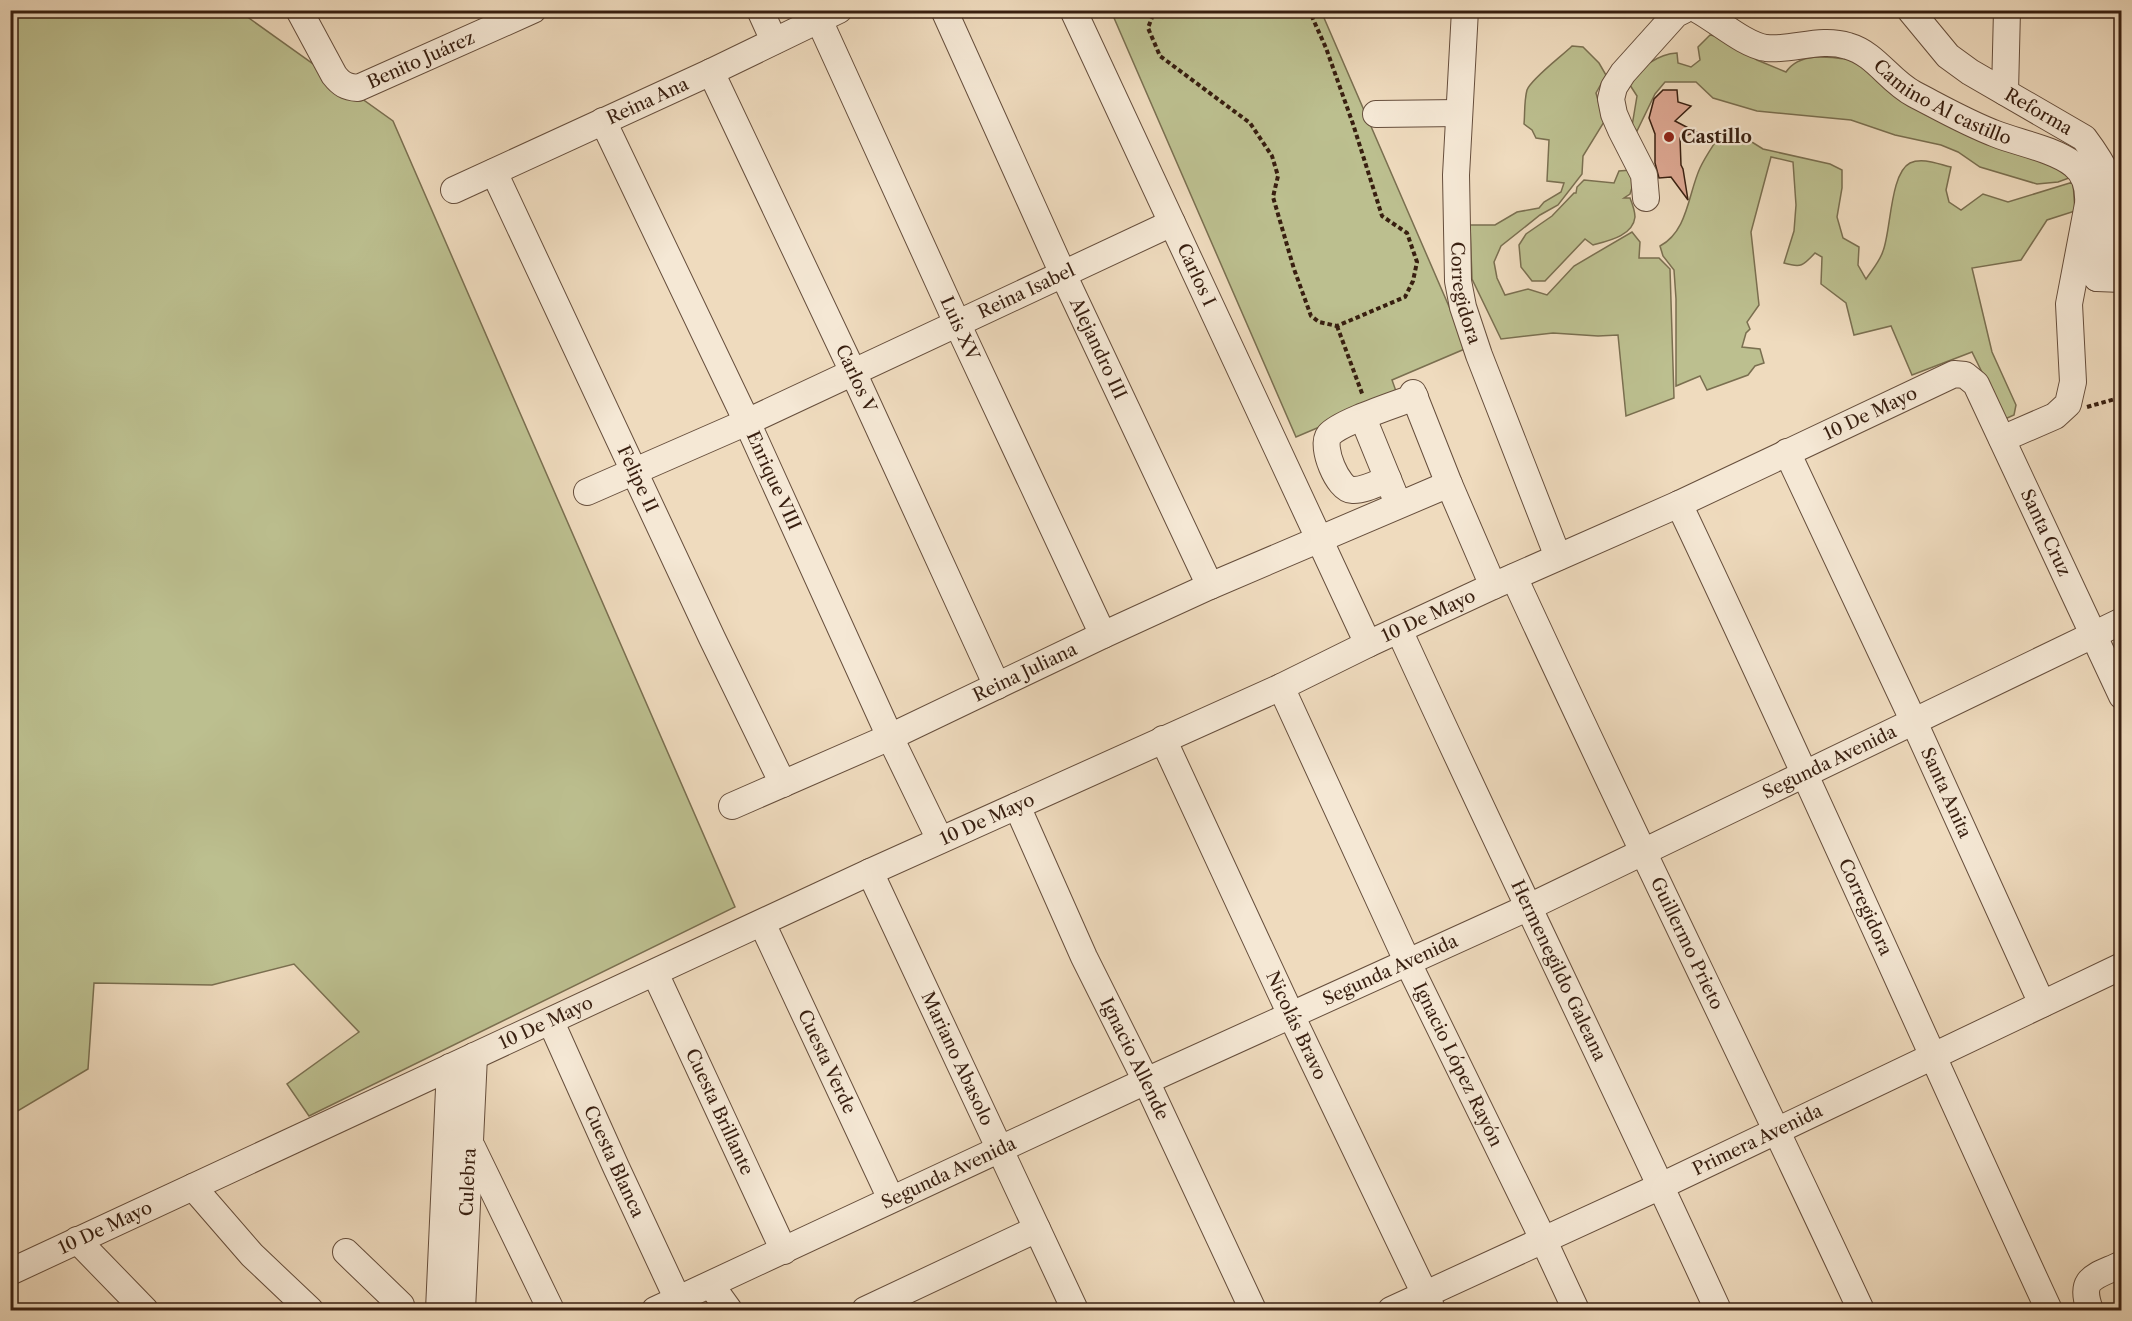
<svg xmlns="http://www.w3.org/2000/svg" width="2132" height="1321" viewBox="0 0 2132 1321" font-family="'Libre Caslon Text',serif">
	<rect width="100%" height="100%" fill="#efdbbe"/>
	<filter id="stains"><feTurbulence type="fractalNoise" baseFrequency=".00333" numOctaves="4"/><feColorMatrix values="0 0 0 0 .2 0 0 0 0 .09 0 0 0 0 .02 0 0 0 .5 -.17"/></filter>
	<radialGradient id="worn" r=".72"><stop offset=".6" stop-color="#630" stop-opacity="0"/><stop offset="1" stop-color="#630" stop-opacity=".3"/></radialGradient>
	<g fill="#bcbf8f" stroke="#7a6f50" stroke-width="1.5">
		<path d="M10,11H239L393,121L735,907L309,1116L287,1084L359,1032L294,964L212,985L94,983L88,1069L11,1115Z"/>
		<path d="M1111,11H1321L1467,348L1392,380L1397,394L1296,437Z"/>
		<path d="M1710,35L1726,38L1757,60L1786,72C1800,51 1831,57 1853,60L2058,169L2069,178L2058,182L2037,184L1980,167L1958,152L1941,145L1895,135L1851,120L1757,111L1713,98L1696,82H1665L1655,94L1637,131L1632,126L1637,96L1628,82C1641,68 1657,54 1677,53L1678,63L1691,67L1700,60L1698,47Z"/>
		<path d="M1572,46L1583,47L1599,63L1606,75L1596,93L1604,122L1583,156L1582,174L1558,205L1540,215L1501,246L1494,262L1497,278L1505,295L1528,289L1547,295L1574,266L1632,232L1640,242L1639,258H1659L1670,269L1674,398L1626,416L1618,335L1598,336L1553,333L1501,339L1472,279L1470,225H1495L1517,212L1539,208L1544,202L1561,192L1564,183L1547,181L1549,140L1536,138L1532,130L1524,124C1525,114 1524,101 1527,90C1531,79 1562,56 1572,46Z"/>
		<path d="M1739,134L1763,149L1830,164L1842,170V188L1837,217L1843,238L1859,247L1858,265L1866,279C1872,270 1880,261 1883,251C1891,231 1890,173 1910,163C1922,157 1938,164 1951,167L1946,190L1949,202L1961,210L1983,194L2008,202L2073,182L2075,211L2047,220L2021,260L1972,268L1992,352L2016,405L2014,415L2005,419L1972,352L1912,375L1891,326L1854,335L1846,303L1821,284L1822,257L1815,253C1803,266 1801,268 1784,263L1794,231L1796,205L1793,162L1771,157L1751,232L1759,305L1747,322L1750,329L1746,333L1742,347L1760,349L1764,363L1755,366L1748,375L1707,390L1700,376L1676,386V299L1674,270L1663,256L1660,246C1688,231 1688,194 1700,168C1705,157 1713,146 1719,136Z"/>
		<path d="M1631,170L1635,178L1630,194L1624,198H1630C1632,203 1635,211 1635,217C1633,236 1608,241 1593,245L1585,239L1545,281H1532L1521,267L1519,245L1526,234L1552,216L1574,193H1576L1577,187L1584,180L1614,183L1619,171Z"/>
	</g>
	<path fill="#dea893" stroke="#381f10" stroke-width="1.5" d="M1663,90H1677L1678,102L1691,106L1675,121L1696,132L1680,138L1681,165L1683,169L1688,200L1671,177L1659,178L1655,163V134L1649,118L1654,99Z"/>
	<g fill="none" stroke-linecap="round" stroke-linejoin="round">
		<defs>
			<g id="minor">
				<path id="s1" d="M299,10L334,75C341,84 346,87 358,88L533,10"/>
				<path d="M760,10L774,41"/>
				<path id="s2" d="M944,10L1063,274L1210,586"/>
				<path id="s3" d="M1073,10L1368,644"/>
				<path id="s4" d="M1465,10L1456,175L1458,281L1463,307L1479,355L1558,557"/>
				<path id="s5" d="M1698,10C1718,21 1745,45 1766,48C1793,51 1820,37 1848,46C1876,54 1889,81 1914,94C1941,108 1967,123 1996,134C2019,143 2053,149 2073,164C2086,174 2089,188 2088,204L2069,304L2073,382L2068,404L2055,416L2002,439"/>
				<path id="s6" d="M1910,10L1948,56L1970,72L2084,138C2093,150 2102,163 2108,177C2117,205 2105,251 2097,278"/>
				<path id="s7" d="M819,20L957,323L1103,635"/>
				<path id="s8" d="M711,72L853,372L997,686"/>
				<path d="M2005,92L2007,10"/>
				<path d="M1376,114L1459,113"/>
				<path id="s9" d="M603,121L747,422L890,737L940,840"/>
				<path id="s10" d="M494,172L712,638L783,784"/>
				<path id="s11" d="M454,190L711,72L839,10"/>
				<path d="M1646,198L1644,175L1621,130L1614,114L1611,99L1614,87L1623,73L1676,14L1684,10"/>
				<path d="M2097,278L2122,279"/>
				<path d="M1413,393L1449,484L1493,586"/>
				<path d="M1363,418L1394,494"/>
				<path id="s12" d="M1787,452L1914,722L2042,1004"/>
				<path d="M1388,479C1378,483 1363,491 1352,490C1338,490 1320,446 1329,435C1340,422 1397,404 1415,397"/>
				<path id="s13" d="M587,492L747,422L1172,223"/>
				<path id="s14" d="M1679,504C1806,771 1925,1042 2049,1310"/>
				<path id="s15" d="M1514,577C1627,823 1747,1065 1861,1310"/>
				<path id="s16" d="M1399,630C1503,858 1614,1083 1718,1310"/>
				<path id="s17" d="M1281,687L1408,963L1543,1239L1576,1310"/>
				<path id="s18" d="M1163,739L1291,1015L1432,1309"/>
				<path id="s19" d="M732,806L890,737L1103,635L1210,586L1449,484"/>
				<path id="s20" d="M1017,806L1084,957L1146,1081L1253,1310"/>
				<path id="s21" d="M870,872L1075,1310"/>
				<path id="s22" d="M762,923L891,1199"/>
				<path id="s23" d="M655,973L784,1251"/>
				<path id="s24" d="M551,1022L616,1167L678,1300"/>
				<path d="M472,1147L551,1310"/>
				<path d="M193,1187L252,1255L310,1310"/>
				<path d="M77,1240L145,1310"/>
				<path d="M346,1252L401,1305"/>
				<path id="s25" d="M10,1272L870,872L1281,687L1368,644L1493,586L1679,504L1954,374L1965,375L1976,384L2122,696"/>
				<path d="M711,1285L729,1310"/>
				<path d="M439,1310L450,1067"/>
				<path id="s26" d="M462,1310L474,1056"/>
				<path id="s27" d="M655,1310L1146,1081L1529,907L2122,621"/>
				<path d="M865,1310L1037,1229"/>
				<path id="s28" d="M1391,1310L1661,1186L2122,966"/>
				<path d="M2090,1310C2078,1277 2095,1277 2122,1264"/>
			</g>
		</defs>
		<use href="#minor" stroke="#664e3c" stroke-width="28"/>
		<g stroke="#381f10" stroke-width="4" stroke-dasharray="4.5 3" stroke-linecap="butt">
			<path d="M1158,10L1154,12L1148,28L1160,56L1250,123L1272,156L1278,176L1273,197L1294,269L1311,316L1319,322L1337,326L1405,297L1413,281L1417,262L1407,233L1382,216L1353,124L1326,48L1309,10"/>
			<path d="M1337,326L1363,396"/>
			<path d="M2087,407L2122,397"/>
		</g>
		<use href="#minor" stroke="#f5e8d5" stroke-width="26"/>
	</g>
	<circle fill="#8f2418" stroke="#f5e8d5" stroke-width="2" cx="1669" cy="137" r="6"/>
	<g text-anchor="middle" stroke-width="4.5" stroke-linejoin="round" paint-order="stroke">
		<g font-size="18" fill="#381f10" stroke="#f5e8d5">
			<text dy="6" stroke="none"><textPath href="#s1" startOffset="171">Benito Juárez</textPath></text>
			<text dy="6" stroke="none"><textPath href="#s5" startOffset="272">Camino Al castillo</textPath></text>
			<text dy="6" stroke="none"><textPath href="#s11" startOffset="213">Reina Ana</textPath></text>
			<text dy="6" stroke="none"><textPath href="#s6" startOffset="166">Reforma</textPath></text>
			<text dy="6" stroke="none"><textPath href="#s3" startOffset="292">Carlos I</textPath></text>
			<text dy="6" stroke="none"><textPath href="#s13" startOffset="483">Reina Isabel</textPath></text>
			<text dy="6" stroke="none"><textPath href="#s4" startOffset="284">Corregidora</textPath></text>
			<text dy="6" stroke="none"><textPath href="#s7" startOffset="339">Luis XV</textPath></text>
			<text dy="6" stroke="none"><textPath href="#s2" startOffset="372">Alejandro III</textPath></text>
			<text dy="6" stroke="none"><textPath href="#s8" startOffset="339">Carlos V</textPath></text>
			<text dy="6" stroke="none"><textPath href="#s25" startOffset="2049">10 De Mayo</textPath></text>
			<text dy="6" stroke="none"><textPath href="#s10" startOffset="339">Felipe II</textPath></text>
			<text dy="6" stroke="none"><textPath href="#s9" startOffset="398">Enrique VIII</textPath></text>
			<text dy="6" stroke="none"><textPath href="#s25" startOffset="2331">Santa Cruz</textPath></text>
			<text dy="6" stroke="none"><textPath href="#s25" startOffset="1563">10 De Mayo</textPath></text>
			<text dy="6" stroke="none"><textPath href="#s19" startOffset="322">Reina Juliana</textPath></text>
			<text dy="6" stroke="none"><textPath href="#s27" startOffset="1296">Segunda Avenida</textPath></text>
			<text dy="6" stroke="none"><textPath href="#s12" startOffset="376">Santa Anita</textPath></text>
			<text dy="6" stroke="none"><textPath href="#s25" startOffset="1077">10 De Mayo</textPath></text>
			<text dy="6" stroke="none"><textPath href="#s14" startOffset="444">Corregidora</textPath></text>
			<text dy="6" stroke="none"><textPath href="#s15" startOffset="405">Guillermo Prieto</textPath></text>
			<text dy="6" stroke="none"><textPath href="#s27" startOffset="810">Segunda Avenida</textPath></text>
			<text dy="6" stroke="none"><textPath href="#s16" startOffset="376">Hermenegildo Galeana</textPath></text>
			<text dy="6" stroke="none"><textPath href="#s25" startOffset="591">10 De Mayo</textPath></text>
			<text dy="6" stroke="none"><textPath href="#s18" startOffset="316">Nicolás Bravo</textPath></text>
			<text dy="6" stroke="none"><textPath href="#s21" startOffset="206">Mariano Abasolo</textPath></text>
			<text dy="6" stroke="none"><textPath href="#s20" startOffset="279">Ignacio Allende</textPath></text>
			<text dy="6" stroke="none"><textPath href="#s22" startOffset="153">Cuesta Verde</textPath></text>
			<text dy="6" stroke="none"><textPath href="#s17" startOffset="417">Ignacio López Rayón</textPath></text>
			<text dy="6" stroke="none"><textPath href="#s23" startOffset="153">Cuesta Brillante</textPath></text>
			<text dy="6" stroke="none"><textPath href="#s28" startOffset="404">Primera Avenida</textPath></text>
			<text dy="6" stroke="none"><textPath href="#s24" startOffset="153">Cuesta Blanca</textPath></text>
			<text dy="6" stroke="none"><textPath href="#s27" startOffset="324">Segunda Avenida</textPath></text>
			<text dy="6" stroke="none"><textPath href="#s26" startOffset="128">Culebra</textPath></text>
			<text dy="6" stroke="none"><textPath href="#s25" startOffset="105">10 De Mayo</textPath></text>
		</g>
		<g font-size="18" font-weight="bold" fill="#381f10" stroke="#f5e8d5" text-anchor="start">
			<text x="1681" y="143">Castillo</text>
		</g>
	</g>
	<rect width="2132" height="1321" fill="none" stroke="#efdbbe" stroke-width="36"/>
	<rect x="12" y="12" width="2108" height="1297" fill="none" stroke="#381f10" stroke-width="3"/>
	<rect x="18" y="18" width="2096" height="1285" fill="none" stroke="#381f10" stroke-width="1.5"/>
	<rect width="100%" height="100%" filter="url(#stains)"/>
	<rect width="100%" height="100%" fill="url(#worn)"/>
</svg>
